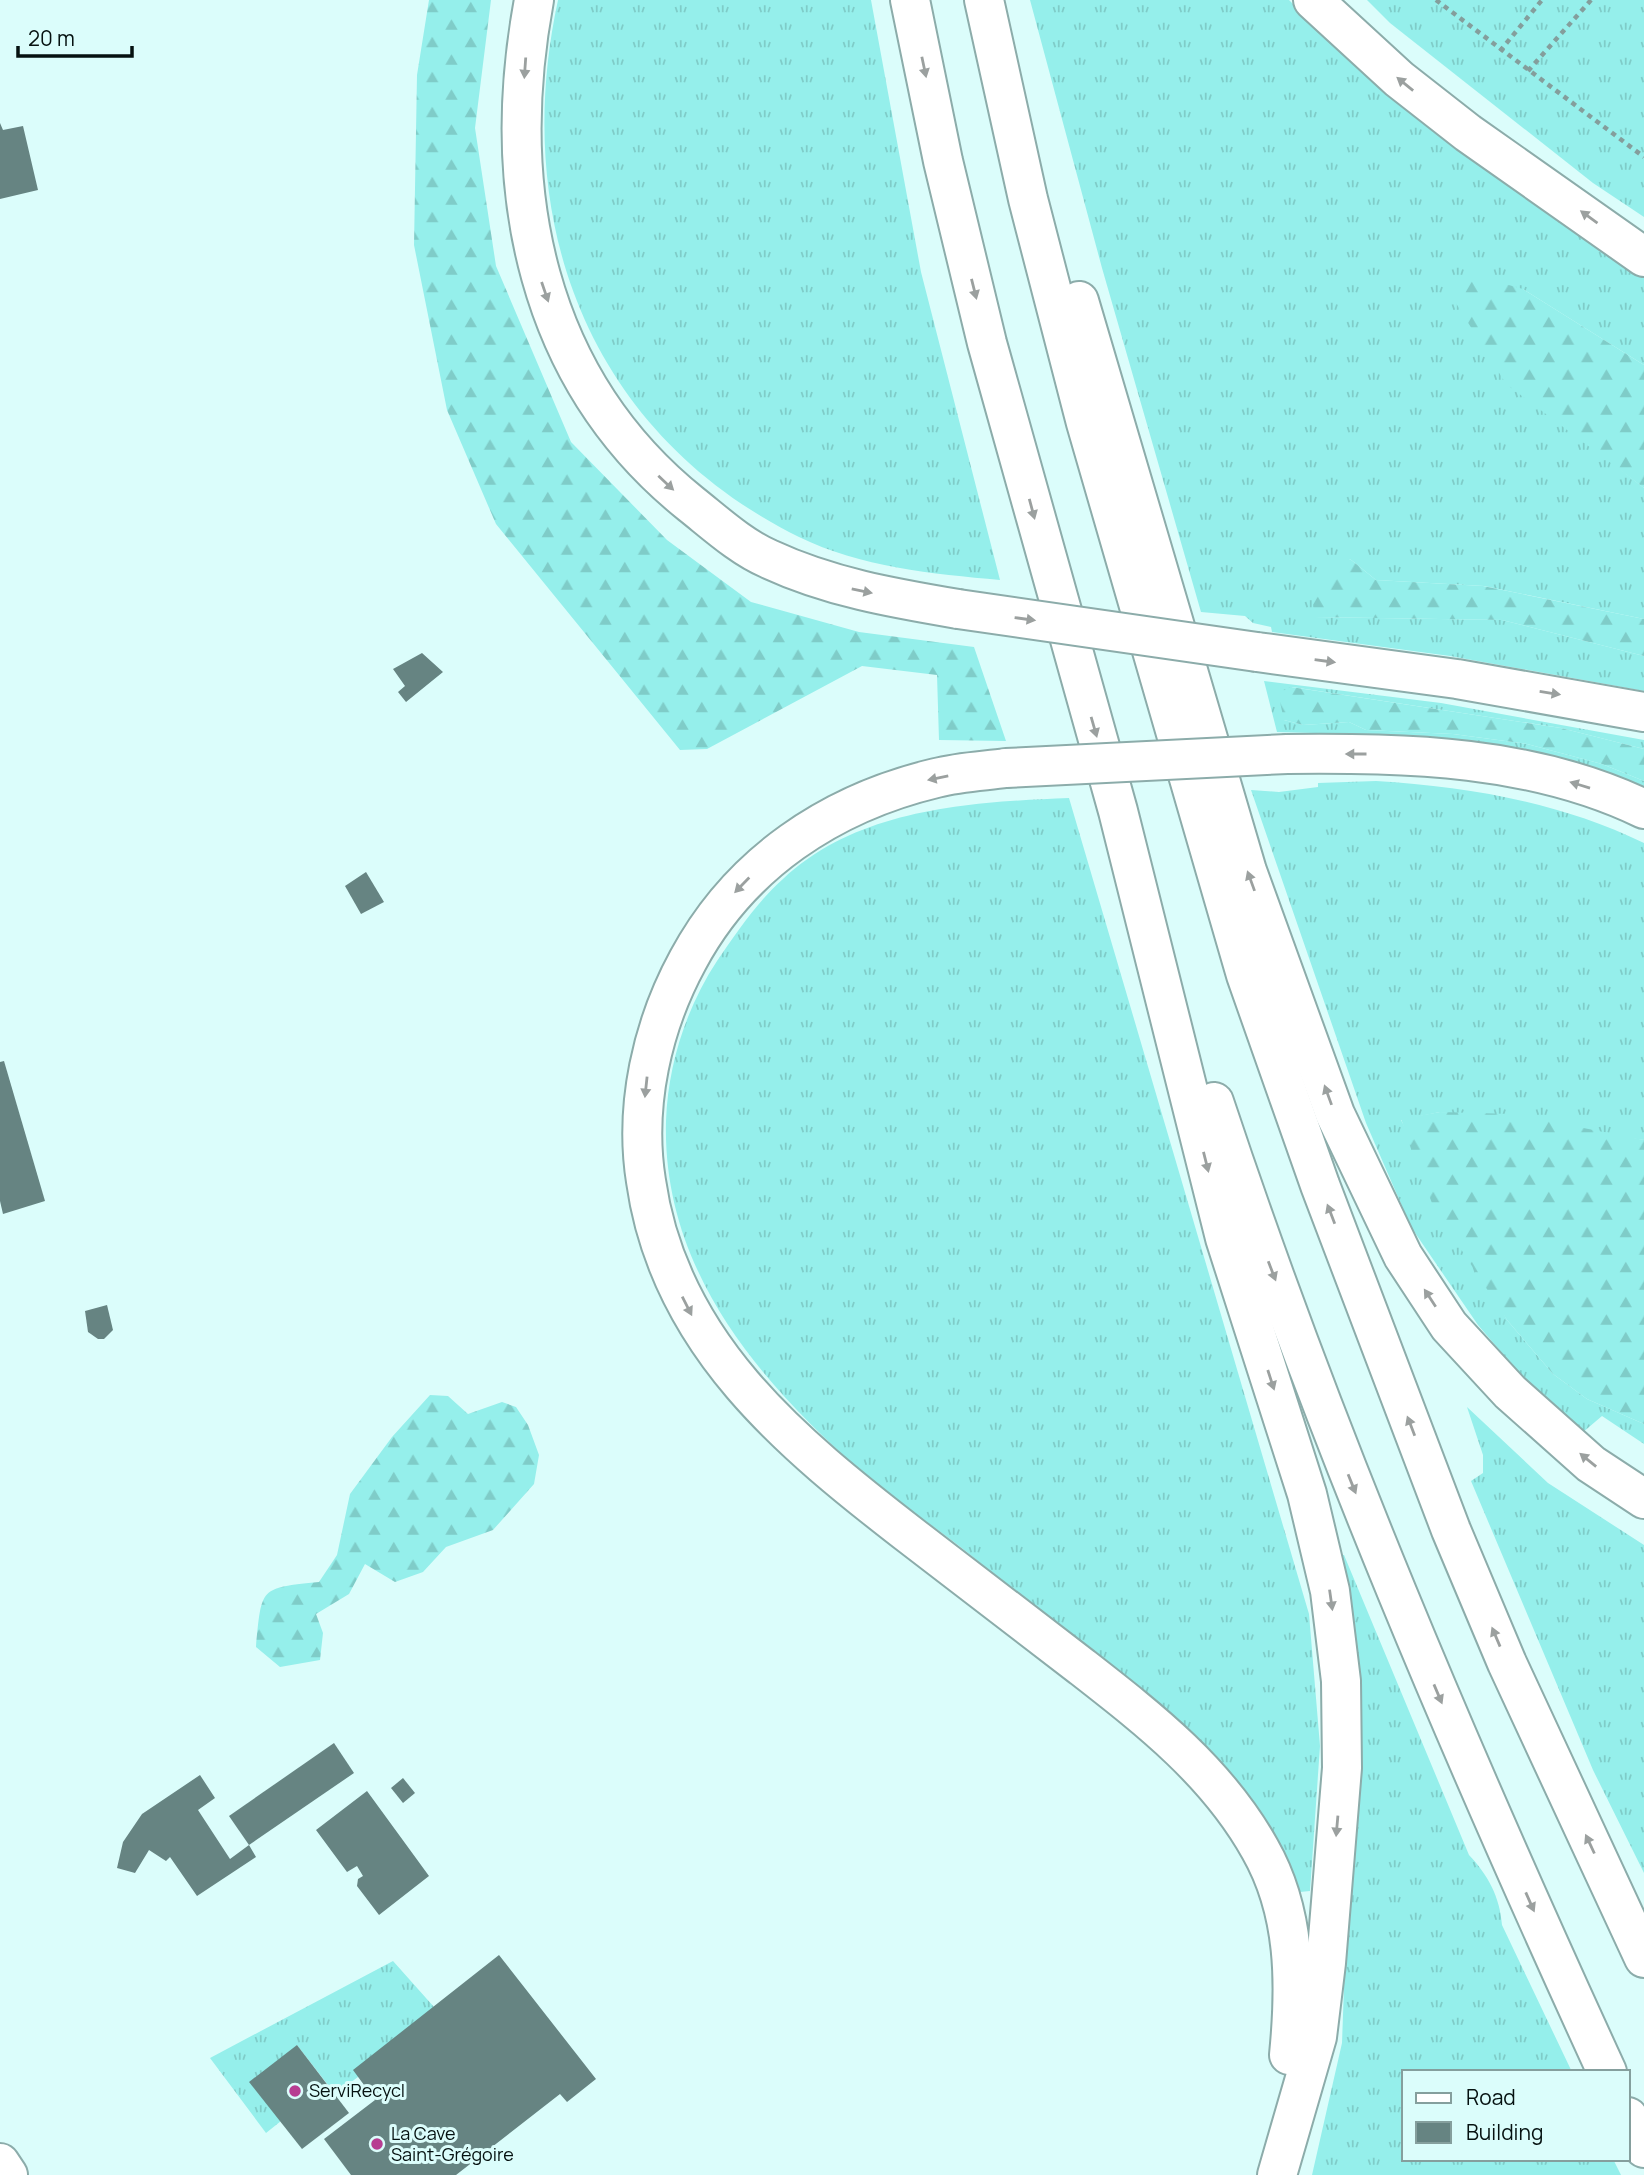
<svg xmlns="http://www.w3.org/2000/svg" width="1644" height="2175" viewBox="0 0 1644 2175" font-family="Manrope,sans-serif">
	<defs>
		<pattern id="grass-tufts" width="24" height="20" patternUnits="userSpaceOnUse" patternTransform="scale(1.75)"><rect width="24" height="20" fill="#95efeb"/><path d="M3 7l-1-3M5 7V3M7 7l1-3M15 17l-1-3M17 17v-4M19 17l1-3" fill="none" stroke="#7fccc8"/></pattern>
		<pattern id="forest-firs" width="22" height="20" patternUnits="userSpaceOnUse" patternTransform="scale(1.75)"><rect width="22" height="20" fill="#95efeb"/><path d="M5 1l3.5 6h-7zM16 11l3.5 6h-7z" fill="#7fccc8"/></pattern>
	</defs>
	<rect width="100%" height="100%" fill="#dbfdfb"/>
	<g fill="url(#grass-tufts)">
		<path d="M558,0H871L921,272L1000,580C933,574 860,567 799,537C589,433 510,222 558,0Z"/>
		<path d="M1030,0H1289L1314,25L1500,174L1644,276V365L1523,289L1616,466L1644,488V619L1484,586L1376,580L1350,559L1316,617L1502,620L1644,656V691L1450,656L1272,632L1271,627L1253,623L1245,616L1201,612L1102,268Z"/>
		<path d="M1367,0H1644V217L1593,183L1390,23Z"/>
		<path d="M1264,681L1441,703L1644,740V749L1561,728L1292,687L1284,720L1303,725L1349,722L1366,730L1453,734L1527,744L1602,764L1644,781V786L1552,755L1494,744L1421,736L1277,732Z"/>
		<path d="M1376,781C1470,787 1559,802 1644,843V1140L1440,1112L1401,1120L1507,1320L1553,1374L1587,1399L1644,1424V1444L1602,1416L1582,1433L1524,1379L1478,1325L1411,1227L1366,1123L1251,790L1279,792L1318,787V783Z"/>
		<path d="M1069,798L1309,1614L1320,1746L1310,1891L1300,1892C1274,1820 1238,1778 1183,1725C1156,1702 1127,1682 1099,1660C1054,1626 1012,1588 968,1553C933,1525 895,1501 862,1472C757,1380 662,1268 666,1121C668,1065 686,1008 717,961C737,932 757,902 783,879C859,808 971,802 1069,798Z"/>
		<path d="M1467,1407L1548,1483L1644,1545V1873L1593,1770L1471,1481L1483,1473V1455Z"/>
		<path d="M1338,1555H1344L1469,1855C1488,1875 1500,1897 1502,1925L1572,2072H1404V2159H1613L1621,2175H1312L1342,2043L1345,1959Z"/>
		<path d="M393,1961L434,2007L358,2077L335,2094L297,2045L281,2121L266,2133L210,2058Z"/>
	</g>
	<g fill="url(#forest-firs)">
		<path d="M429,0H491L475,128L496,266L571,442L667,540L751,602L859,632L974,647L1006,741L939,740L937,675L862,666L707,749L680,750L496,524L447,410L414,245L417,75Z"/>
		<path d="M1469,274L1523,289L1644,365V488L1506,384L1446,287Z"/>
		<path d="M1350,559L1376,580L1483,586L1644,619V656L1502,620L1315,617L1311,591Z"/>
		<path d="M1291,687L1561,728L1644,749V781L1602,764L1527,744L1453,734L1366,730L1349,722L1303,725L1284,720L1278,693Z"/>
		<path d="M1440,1112L1512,1114L1644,1140V1424L1587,1399L1553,1374L1507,1320L1433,1206L1401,1119Z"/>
		<path d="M430,1395L448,1396L468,1414L502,1402L516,1407L528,1425L539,1455L534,1484L493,1530L446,1547L423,1572L395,1582L365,1564L349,1594L316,1614L323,1633L320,1660L280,1667L256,1647C262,1587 259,1588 319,1582L337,1555L350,1494L392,1437Z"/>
	</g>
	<g fill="#668482">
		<path d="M0,123L3,130L23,126L38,190L0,199Z"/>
		<path d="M422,653L443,672L406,702L398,692L405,686L393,669Z"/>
		<path d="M366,872L384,902L361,914L345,886Z"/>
		<path d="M4,1061L45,1201L3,1214L0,1201V1062Z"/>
		<path d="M107,1305L113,1330L104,1339H98L88,1332L85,1311Z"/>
		<path d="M334,1743L354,1773L249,1845L229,1816Z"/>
		<path d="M200,1775L215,1798L198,1810L230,1859L249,1845L256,1857L197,1896L170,1857L166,1861L149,1850L135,1873L117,1868L123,1842L142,1814Z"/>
		<path d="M403,1778L415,1793L403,1803L391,1788Z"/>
		<path d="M367,1791L429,1876L379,1915L357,1886L358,1879L363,1876L357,1866L347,1872L316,1830Z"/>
		<path d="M499,1955L596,2079L567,2102L560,2094L456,2175H351L324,2139L375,2100L353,2070Z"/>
		<path d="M297,2045L349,2113L302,2149L249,2082Z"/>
	</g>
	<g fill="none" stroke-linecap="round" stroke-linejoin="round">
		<defs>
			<path id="secondary" d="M0,2163L8,2175"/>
			<g id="highway">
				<path d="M534,0C499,188 535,379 691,504C715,523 741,547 769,559C829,587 893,598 958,609"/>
				<path d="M910,0L943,161L987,343L1118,811L1225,1238L1307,1494L1330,1591L1341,1681L1342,1768L1326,1963L1317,2037L1277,2175"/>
				<path d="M984,0L1028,199L1086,423L1246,975L1320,1185L1451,1530L1507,1663L1644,1958"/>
				<path d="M1313,0L1399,79L1468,133L1644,257"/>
				<path d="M1079,301L1247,871L1335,1114L1403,1256L1449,1326L1510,1392L1591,1464L1644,1499"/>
				<path d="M1257,652L1457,679L1644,712"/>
				<path d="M1287,754C1408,753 1532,755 1644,809"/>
				<path d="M1006,768C983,771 959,772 936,778C831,803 740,863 688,960C652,1026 634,1106 646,1181C669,1344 791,1443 914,1538C970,1581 1026,1624 1082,1667C1150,1720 1217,1772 1260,1849C1296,1912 1296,1984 1289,2055"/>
				<path d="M1214,1102C1324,1434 1461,1754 1607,2072"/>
				<path d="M1628,2117L1644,2148"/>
			</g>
		</defs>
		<use href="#secondary" stroke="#8cacaa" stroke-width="42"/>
		<use href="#highway" stroke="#8cacaa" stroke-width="42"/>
		<g stroke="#849e9c" stroke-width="4.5" stroke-dasharray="5 5" stroke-linecap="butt">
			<path d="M1436,0L1644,157"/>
			<path d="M1500,51L1542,0"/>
			<path d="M1528,71L1591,0"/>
		</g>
		<use href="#secondary" stroke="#fff" stroke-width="38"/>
		<use href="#highway" stroke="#fff" stroke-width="38"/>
		<defs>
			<g id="highway-bridge">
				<path d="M958,609L1257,652"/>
				<path d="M1006,768L1287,754"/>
			</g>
		</defs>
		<use href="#highway-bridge" stroke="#8cacaa" stroke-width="42" stroke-linecap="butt"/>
		<use href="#highway-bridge" stroke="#fff" stroke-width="38"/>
	</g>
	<defs><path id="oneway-solid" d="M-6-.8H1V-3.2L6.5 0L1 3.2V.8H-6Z" transform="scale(1.75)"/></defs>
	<g fill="#9ba09f">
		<use href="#oneway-solid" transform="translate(924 67) rotate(78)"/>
		<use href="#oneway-solid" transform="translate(525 68) rotate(94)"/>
		<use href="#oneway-solid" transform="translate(1405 84) rotate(-141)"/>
		<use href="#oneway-solid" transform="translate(1589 217) rotate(-144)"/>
		<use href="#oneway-solid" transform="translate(974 289) rotate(76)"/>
		<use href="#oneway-solid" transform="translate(545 292) rotate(71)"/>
		<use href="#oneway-solid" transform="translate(666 483) rotate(43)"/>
		<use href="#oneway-solid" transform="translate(1032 509) rotate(75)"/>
		<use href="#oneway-solid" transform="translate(862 591) rotate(12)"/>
		<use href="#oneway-solid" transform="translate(1025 619) rotate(8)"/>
		<use href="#oneway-solid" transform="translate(1325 661) rotate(8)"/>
		<use href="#oneway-solid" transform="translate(1550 693) rotate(9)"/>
		<use href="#oneway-solid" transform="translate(1094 727) rotate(74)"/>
		<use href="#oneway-solid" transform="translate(1356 754) rotate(180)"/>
		<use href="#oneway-solid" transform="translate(938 778) rotate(168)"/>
		<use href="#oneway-solid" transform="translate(1580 785) rotate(-163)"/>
		<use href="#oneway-solid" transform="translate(1251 881) rotate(-110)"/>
		<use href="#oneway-solid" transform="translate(742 885) rotate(134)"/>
		<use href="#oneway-solid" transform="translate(646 1087) rotate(96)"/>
		<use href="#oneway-solid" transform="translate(1328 1095) rotate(-110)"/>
		<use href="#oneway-solid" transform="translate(1206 1162) rotate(76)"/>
		<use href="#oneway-solid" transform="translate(1331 1214) rotate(-111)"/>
		<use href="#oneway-solid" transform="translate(1272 1271) rotate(69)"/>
		<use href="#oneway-solid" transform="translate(1430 1298) rotate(-123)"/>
		<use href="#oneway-solid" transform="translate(687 1306) rotate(63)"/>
		<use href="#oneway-solid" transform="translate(1271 1380) rotate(72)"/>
		<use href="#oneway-solid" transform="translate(1411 1426) rotate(-111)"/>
		<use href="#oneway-solid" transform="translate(1588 1460) rotate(-141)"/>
		<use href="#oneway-solid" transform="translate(1352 1484) rotate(68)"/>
		<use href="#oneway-solid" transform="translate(1331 1600) rotate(82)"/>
		<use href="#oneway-solid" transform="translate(1496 1637) rotate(-113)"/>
		<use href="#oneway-solid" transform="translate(1438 1694) rotate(67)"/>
		<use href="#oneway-solid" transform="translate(1337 1826) rotate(95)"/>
		<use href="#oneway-solid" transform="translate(1590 1844) rotate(-115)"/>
		<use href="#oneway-solid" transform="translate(1530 1902) rotate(66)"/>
	</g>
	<g fill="#b73e92" stroke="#dbfdfb" stroke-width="2.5">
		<circle cx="295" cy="2091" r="7"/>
		<circle cx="377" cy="2144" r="7"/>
	</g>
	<g text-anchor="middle" stroke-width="6" stroke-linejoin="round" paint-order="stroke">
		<g font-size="18" fill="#051110" stroke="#dbfdfb" text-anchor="start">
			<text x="309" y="2097">ServiRecycl</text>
			<text x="391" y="2140">La Cave<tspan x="391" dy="21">Saint-Grégoire</tspan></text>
		</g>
	</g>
	<rect x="1402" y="2070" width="228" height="91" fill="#dbfdfb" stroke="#859f9d" stroke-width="2"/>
	<rect x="1416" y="2093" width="35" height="10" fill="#ffffff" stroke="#859f9d" stroke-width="2"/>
	<text x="1466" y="2105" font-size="21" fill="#051110">Road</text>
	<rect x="1416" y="2122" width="35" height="21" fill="#668482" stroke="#859f9d" stroke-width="2"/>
	<text x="1466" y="2140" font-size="21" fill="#051110">Building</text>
	<path d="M18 46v10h114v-10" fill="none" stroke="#051110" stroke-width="3.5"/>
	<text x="28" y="46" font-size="21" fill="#051110" stroke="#dbfdfb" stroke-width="5" paint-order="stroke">20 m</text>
</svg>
